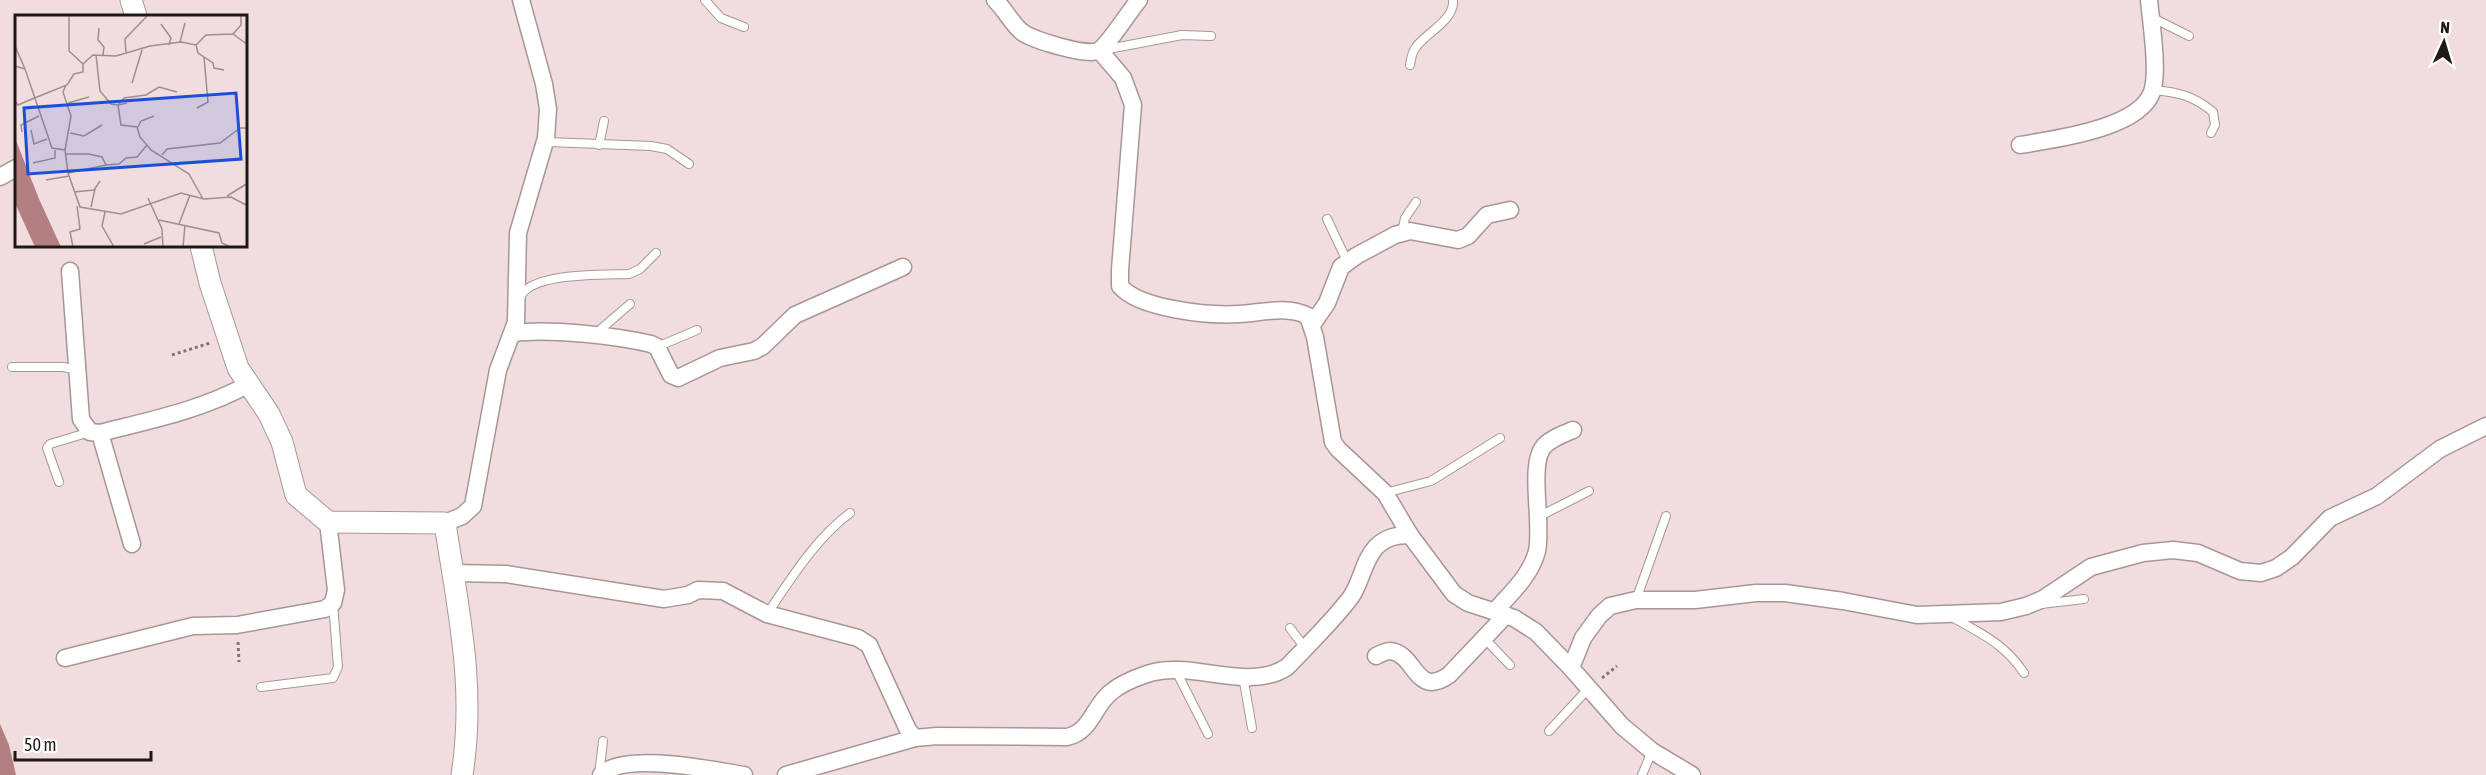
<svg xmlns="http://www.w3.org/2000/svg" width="2486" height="775" viewBox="0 0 2486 775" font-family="'Asap Condensed',sans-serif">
	<rect width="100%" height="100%" fill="#f1ddde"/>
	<path fill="#b37f81" d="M0,724L9,745L16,775H0Z"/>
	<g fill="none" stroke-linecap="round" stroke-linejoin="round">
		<defs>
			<g id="service">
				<path d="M705,0L721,18L744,27"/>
				<path d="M2151,17L2189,36"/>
				<path d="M1103,50L1182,35L1211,36"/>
				<path d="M1410,65C1411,58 1412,52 1416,47C1427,32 1455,20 1453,0"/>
				<path d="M2153,90C2178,92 2194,96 2213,112L2215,125L2211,133"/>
				<path d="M546,145L548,142L651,146L667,149L689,164"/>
				<path d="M599,145L604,121"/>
				<path d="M1327,219L1347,261"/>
				<path d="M1402,232L1405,218L1416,202"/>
				<path d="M520,298C529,272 604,275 629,274L640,269L656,253"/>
				<path d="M594,335L630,304"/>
				<path d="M657,347L697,330"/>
				<path d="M12,367H63L78,370"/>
				<path d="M59,482L47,448L50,444L90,432"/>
				<path d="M1385,493L1431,481L1500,438"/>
				<path d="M1540,516L1589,491"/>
				<path d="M1636,600L1666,516"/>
				<path d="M2041,604L2084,599"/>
				<path d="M767,614C791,579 815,539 850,513"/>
				<path d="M1950,616C1980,633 2004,643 2024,673"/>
				<path d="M1290,628L1305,648"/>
				<path d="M1484,638L1510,665"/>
				<path d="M1176,671L1208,734"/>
				<path d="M1243,676L1252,728"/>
				<path d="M261,687L333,678L338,667L333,603"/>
				<path d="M1549,731L1588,689"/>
				<path d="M599,775L603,741"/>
				<path d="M1642,775L1652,751"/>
			</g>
			<g id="minor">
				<path d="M995,0C1005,9 1011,23 1022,32C1033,40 1085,56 1098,51C1107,47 1130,10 1139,0"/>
				<path d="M1100,51L1123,78L1133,105L1120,270V286C1139,309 1209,316 1239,314C1261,313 1286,305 1308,316L1315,337L1333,442L1338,449L1385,493L1410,535L1454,594L1468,603L1514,618L1536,632L1571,668L1622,726L1652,751L1692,775"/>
				<path d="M2020,145C2054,139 2139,129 2152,92C2159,72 2151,22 2149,0"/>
				<path d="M0,177L16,168"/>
				<path d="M70,271L81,419L90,432L100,433C151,420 202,410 249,384"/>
				<path d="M1312,325L1327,303L1341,267L1356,256L1395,235L1410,231L1458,240L1468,236L1487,215L1510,210"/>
				<path d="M514,333C549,328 617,336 651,344L657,347L671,375L678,378L720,358L754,351L763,346L795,315L903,267"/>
				<path d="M100,433L132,544"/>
				<path d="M445,523L462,516L473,506L498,370L516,322L518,233L546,138L548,109L544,84L521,0"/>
				<path d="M453,573L506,574L664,599L688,595L698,590L723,591L767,614L858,638L869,645L908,730L915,738L937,736L1067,737C1091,732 1093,707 1110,693C1120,684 1135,678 1147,674C1191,659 1248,693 1287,667C1309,644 1332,622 1351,597C1362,581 1363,561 1376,547C1386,537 1397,535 1410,535"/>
				<path d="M1495,611C1511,593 1531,575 1537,551C1543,523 1528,464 1544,446C1552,438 1563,434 1573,430"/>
				<path d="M1376,656C1380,654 1386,651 1390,651C1416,653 1415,699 1449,675L1506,615"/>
				<path d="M65,658L193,626L237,625L325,609L333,603L336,590L328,522"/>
				<path d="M1571,668L1583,638L1599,616L1610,606L1636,600H1695L1756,593H1785L1843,601L1917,615L2001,612L2026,606L2043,599L2091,567L2143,553L2173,550L2198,553L2240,571L2261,573L2276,568L2292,557L2330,518L2377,496L2440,449L2486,426"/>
				<path d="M601,775C623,751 713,770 744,775"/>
				<path d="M786,775L915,738"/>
			</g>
			<g id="tertiary">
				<path d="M131,0L136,16"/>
				<path d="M201,246L210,283L238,368L269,414L282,442L296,495L328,522L445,523C458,610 476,686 462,775"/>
			</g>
		</defs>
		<use href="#service" stroke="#a89696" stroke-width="10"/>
		<use href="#minor" stroke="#a89696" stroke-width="19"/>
		<use href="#tertiary" stroke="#a89696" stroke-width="23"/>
		<g stroke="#817474" stroke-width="3" stroke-dasharray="3 3" stroke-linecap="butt">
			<path d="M172,355L210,343"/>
			<path d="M238,642L239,662"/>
			<path d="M1602,678L1617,666"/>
		</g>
		<use href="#service" stroke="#fff" stroke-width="8"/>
		<use href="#minor" stroke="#fff" stroke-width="16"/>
		<use href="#tertiary" stroke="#fff" stroke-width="21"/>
	</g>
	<g transform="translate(15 15)">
		<rect width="232" height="232" fill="#f1ddde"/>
		<path d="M0,123L24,184L46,232H20L0,188Z" fill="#b37f81"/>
		<path fill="none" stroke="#9d8e8f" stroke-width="1.5" d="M146,9L156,23L154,30M84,13L83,25L89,32L88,40M218,19L233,30M165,27L170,8M181,30L183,38L198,48L199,53L209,55M0,31L10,54M111,37L110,24L132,1M81,40L85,76L96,89L103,90L109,83L131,80L144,72L162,77M68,49L78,40L101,41L135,31L166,27L181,30L191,20L218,19L226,10V1M0,51L10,54L37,133L50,135L53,158L65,192L106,199L166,178L189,184L216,182L233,191M117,68L127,35M17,84L52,70L59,59L68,57V49L54,36V1M0,86L3,90L17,84M53,88L74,82M112,88L103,90L106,110L122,112L125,122L136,135L174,159L188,184M182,93L193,87L189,42M123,112L126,106L139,101M16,115L19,129L32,124M7,117L6,110L24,101M55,118L69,121L87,110M50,135L56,101L48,77L51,70M51,139H74L87,142L91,150L104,149L111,143L122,142L132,130M147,140L152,134L205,128L225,113H233M18,148L40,143V135M53,158L91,150M31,165L54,161M59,177L79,175L85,166M212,181L233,168M133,183L147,214L148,232M76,192L80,174M90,197L87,211L99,232M144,205L204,218L207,228L215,232M164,209L175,180M129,229L146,222M58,232L55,217L65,214L62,191M168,232L170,210"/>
		<path fill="#1d4ed8" fill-opacity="0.15" stroke="#1d4ed8" stroke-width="3" d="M221,78L226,144L13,159L9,93Z"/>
		<rect width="232" height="232" fill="none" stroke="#1f1818" stroke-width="3"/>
	</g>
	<g transform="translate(2444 42) rotate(4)" stroke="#ffffff" stroke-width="4.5" paint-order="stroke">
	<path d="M0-4.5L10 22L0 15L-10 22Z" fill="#1f1818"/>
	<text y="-9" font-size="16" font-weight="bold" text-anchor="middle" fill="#1f1818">N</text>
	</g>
	<path d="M15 751v9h136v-9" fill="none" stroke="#1f1818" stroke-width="3"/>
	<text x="24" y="751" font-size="18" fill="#1f1818" stroke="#ffffff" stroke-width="4.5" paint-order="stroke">50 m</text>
</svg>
